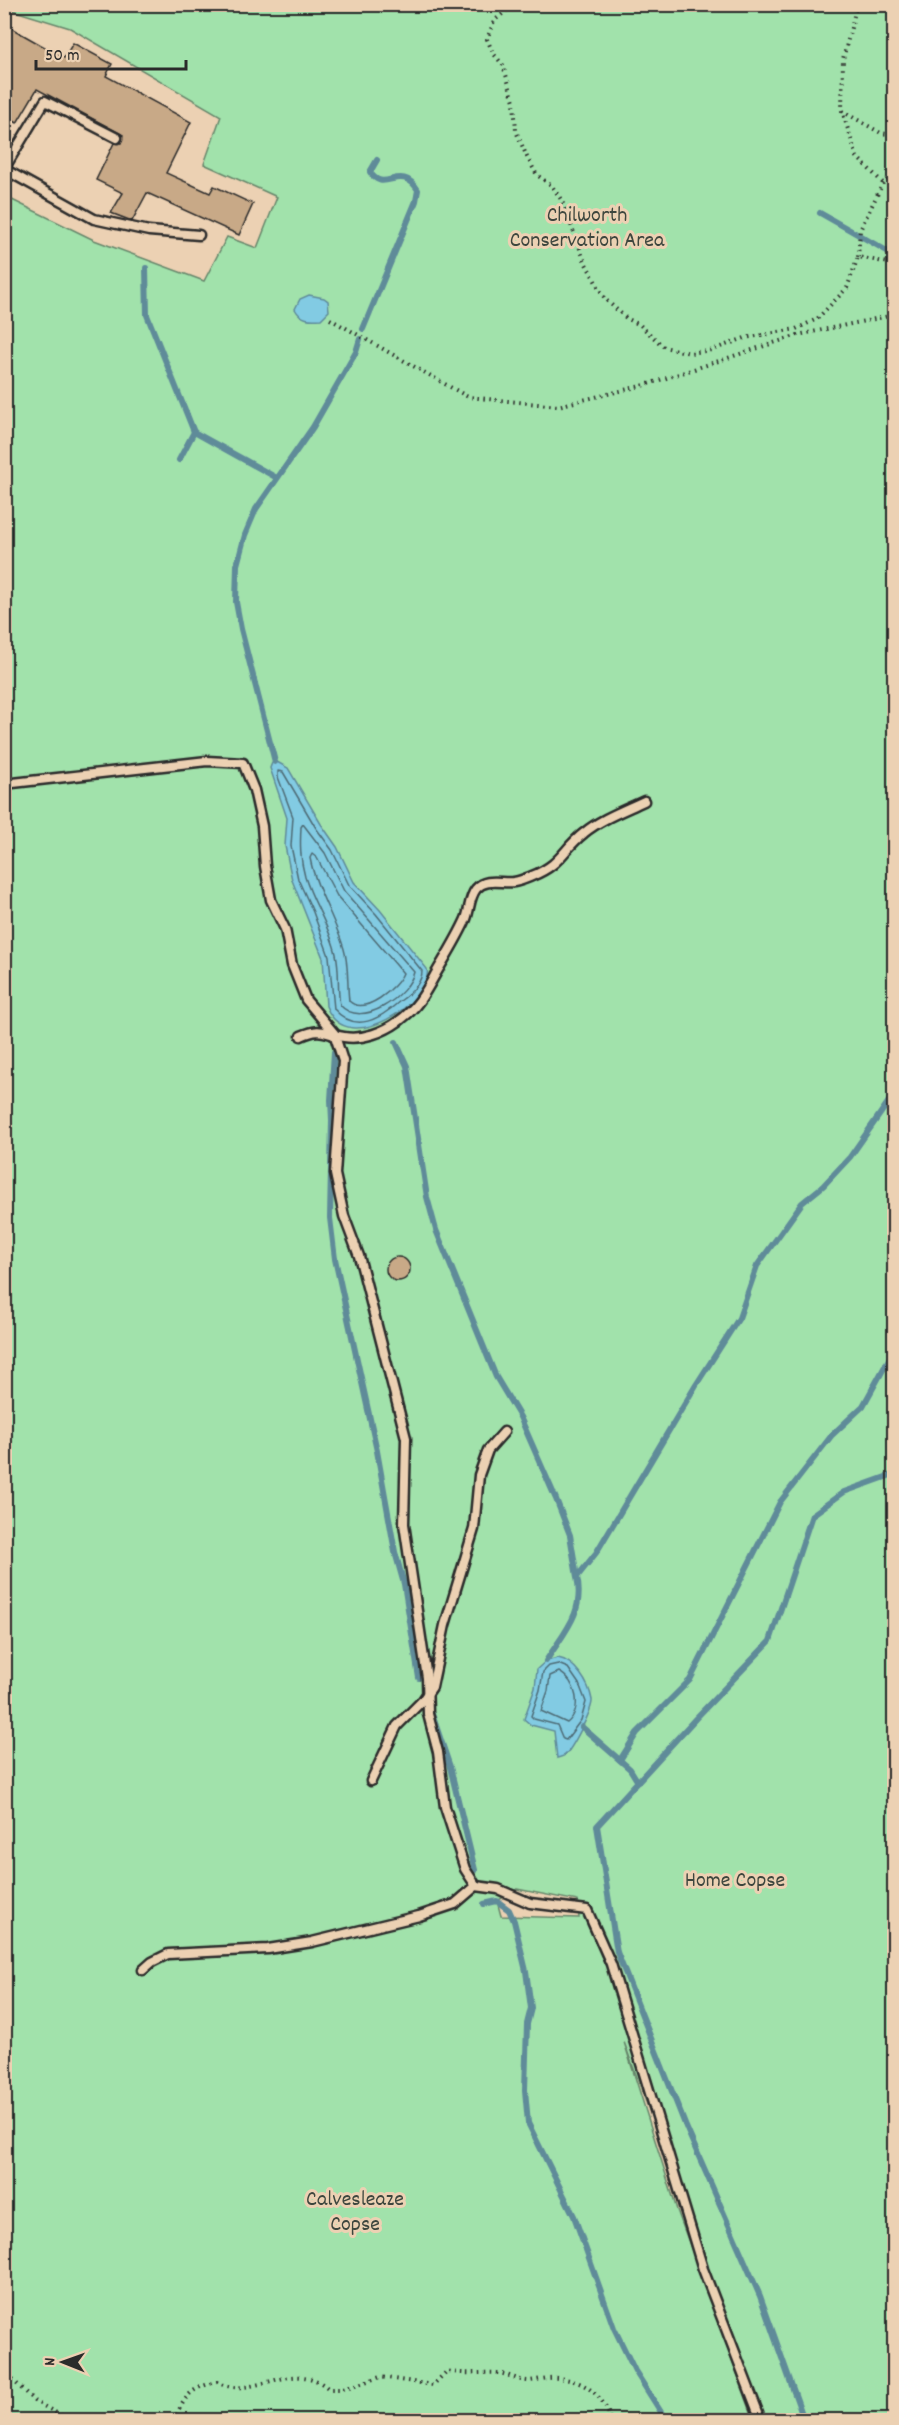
<svg xmlns="http://www.w3.org/2000/svg" width="899" height="2425" viewBox="0 0 899 2425" font-family="Dekko,sans-serif">
	<rect width="100%" height="100%" fill="#ecd1b3"/>
	<filter id="ink" filterUnits="userSpaceOnUse"><feTurbulence type="fractalNoise" baseFrequency=".0167" numOctaves="2"/><feDisplacementMap in="SourceGraphic" scale="12" xChannelSelector="R" yChannelSelector="G"/><feConvolveMatrix kernelMatrix="1 2 1 2 8 2 1 2 1" color-interpolation-filters="sRGB"/></filter>
	<g filter="url(#ink)">
		<path fill="#a1e2ab" stroke="#66866b" stroke-width="1.5" fill-rule="evenodd" d="M5,5H894V2420H763L624,2042L677,2210L754,2420H5L4,196L94,240L204,281L227,237L257,248L277,197L204,164L221,116L70,28L5,8ZM517,1889L578,1901L579,1918L501,1916L497,1901Z"/>
		<g fill="#82cbe3" stroke="#5f8b99" stroke-width="1.5">
			<path d="M309,295L324,298L328,301L329,311L321,319C310,320 301,320 295,309L300,299Z"/>
			<path d="M277,762L288,768L321,824L337,847L354,882L380,910L427,969C434,999 347,1061 326,1006L323,958L292,880L285,846L287,818L270,768L272,763Z"/>
			<path d="M558,1658C575,1661 589,1683 592,1700C593,1709 572,1749 565,1755C563,1757 559,1757 557,1758L554,1731L531,1725L524,1719L535,1688L537,1669L546,1661Z"/>
		</g>
		<g fill="none" stroke-linecap="round" stroke-linejoin="round">
			<g stroke="#4e6b75" stroke-width="1.5">
				<path d="M278,771L283,772L316,828L332,850L349,885L376,914L422,971C422,983 410,994 400,1001C380,1019 356,1034 334,1009L329,956L313,912L298,879L291,846L293,817L278,777Z"/>
				<path d="M303,824L325,853L344,891L414,972C409,995 362,1030 340,1005C337,988 340,971 336,954C330,927 313,903 305,877C300,859 300,845 301,827Z"/>
				<path d="M312,854L317,858L337,896L403,973C397,988 365,1016 349,1001C347,984 349,965 344,949C335,918 316,890 310,858Z"/>
				<path d="M558,1664L568,1668L579,1684L586,1702L581,1720L566,1740L563,1739L557,1725L534,1719L531,1716L540,1690L543,1672L549,1666Z"/>
				<path d="M559,1672C577,1681 583,1710 567,1723L541,1711L548,1691L550,1676Z"/>
			</g>
			<g stroke="#5f8b99" stroke-width="6">
				<path d="M820,213L894,255"/>
				<path d="M146,268L147,315L194,432L277,478"/>
				<path d="M363,329L416,201L418,190C400,162 384,195 370,172L377,160"/>
				<path d="M179,460L194,432"/>
				<path d="M275,762L241,629L236,602L237,565L245,535L256,509L313,427L356,352L360,339"/>
				<path d="M396,1042L407,1066L427,1197L436,1230L496,1377L520,1417L556,1499L570,1535L577,1577"/>
				<path d="M334,1052L331,1100L332,1120L330,1218L335,1259L377,1451L395,1552L404,1584L419,1678"/>
				<path d="M546,1661C564,1632 585,1613 577,1577L596,1553L696,1385L739,1318L757,1266L802,1203L823,1186L850,1157L894,1094"/>
				<path d="M432,1714L450,1767L475,1870"/>
				<path d="M582,1727L630,1769L638,1782"/>
				<path d="M620,1760L637,1733L690,1680L780,1502L832,1435L863,1406L894,1350"/>
				<path d="M484,1904L497,1901L509,1910L514,1921L526,1971L531,2008L527,2024L525,2090L528,2123L574,2216L614,2328L635,2371L666,2420"/>
				<path d="M804,2420L760,2296L686,2127L617,1952L597,1826L696,1718L770,1641L812,1515L844,1492L894,1474"/>
			</g>
		</g>
		<g fill="#c8a987" stroke="#2b2b2b" stroke-width="1.5">
			<path d="M4,24L64,58L73,43L112,64L106,76L191,122L166,173L210,193L214,186L253,204L239,235L147,193L132,221L111,213L123,193L96,180L114,143H121L123,135L37,89L17,123L4,115Z"/>
			<circle cx="398" cy="1269" r="12"/>
		</g>
		<g fill="none" stroke-linecap="round" stroke-linejoin="round">
			<defs>
				<g id="service">
					<path d="M4,169L94,219L149,231L199,235"/>
					<path d="M4,169L45,101L117,138"/>
					<path d="M4,784L207,761L243,763L254,790L262,826L265,866L271,900L285,929L292,965L306,1000L334,1033L343,1061L335,1174L344,1216L359,1256L406,1438L404,1524L427,1678L428,1714L438,1752L445,1807L465,1869L476,1886"/>
					<path d="M301,1036C323,1026 323,1034 344,1037C363,1040 384,1032 399,1021C417,1008 425,993 435,975C446,956 457,939 466,919C470,909 469,898 476,889C486,877 502,884 514,882C520,881 527,878 532,876C562,864 562,850 584,833C601,819 623,811 644,801"/>
					<path d="M371,1781L397,1726L423,1700L432,1687L445,1625L474,1529L479,1475L488,1450L504,1432"/>
					<path d="M143,1970L152,1962L168,1954L268,1949L312,1942L419,1916L455,1904L476,1886L498,1889L530,1903L587,1910L611,1964L703,2269L761,2420"/>
				</g>
			</defs>
			<use href="#service" stroke="#2b2b2b" stroke-width="13"/>
			<g stroke="#2b2b2b" stroke-width="4" stroke-dasharray="1.5 4.5" stroke-linecap="butt">
				<path d="M508,4L506,11L494,21L487,39L493,53L503,65L514,101L516,131L527,157L537,175L552,186L562,201L585,262L605,299L626,318L640,325L664,347L690,353L712,350L745,338L796,329L817,319L847,288L858,257L894,264"/>
				<path d="M857,4L843,59L842,111L857,157L883,183L894,173"/>
				<path d="M842,111L881,133L894,135"/>
				<path d="M858,257L860,230L883,183"/>
				<path d="M330,319L468,397L558,406L645,385L798,335L894,315"/>
				<path d="M4,2371L34,2401L70,2420"/>
				<path d="M174,2420C186,2395 190,2388 217,2382C253,2402 292,2356 329,2389H343L380,2377L433,2385L447,2371C465,2375 480,2372 498,2373C508,2374 518,2381 529,2381C538,2380 548,2377 557,2378C585,2380 603,2395 611,2420"/>
			</g>
			<use href="#service" stroke="#ecd1b3" stroke-width="8"/>
		</g>
	</g>
	<g text-anchor="middle" stroke-width="6" stroke-linejoin="round" paint-order="stroke">
		<g font-size="22" fill="#3d463e" stroke="#ecd1b3">
			<text x="587" y="221">Chilworth<tspan x="587" dy="25">Conservation Area</tspan></text>
			<text x="735" y="1886">Home Copse</text>
			<text x="355" y="2205">Calvesleaze<tspan x="355" dy="25">Copse</tspan></text>
		</g>
	</g>
	<rect width="899" height="2425" fill="none" stroke="#ecd1b3" stroke-width="24"/>
	<rect x="12" y="12" width="875" height="2401" fill="none" stroke="#2b2b2b" stroke-width="2" filter="url(#ink)"/>
	<g transform="translate(63 2362) rotate(271)" stroke="#ecd1b3" stroke-width="4.5" paint-order="stroke">
	<path d="M0-4.5L10 22L0 15L-10 22Z" fill="#2b2b2b"/>
	<text y="-9" font-size="16" font-weight="bold" text-anchor="middle" fill="#2b2b2b">N</text>
	</g>
	<path d="M36 60v9h150v-9" fill="none" stroke="#2b2b2b" stroke-width="3"/>
	<text x="45" y="60" font-size="18" fill="#2b2b2b" stroke="#ecd1b3" stroke-width="4.5" paint-order="stroke">50 m</text>
</svg>
